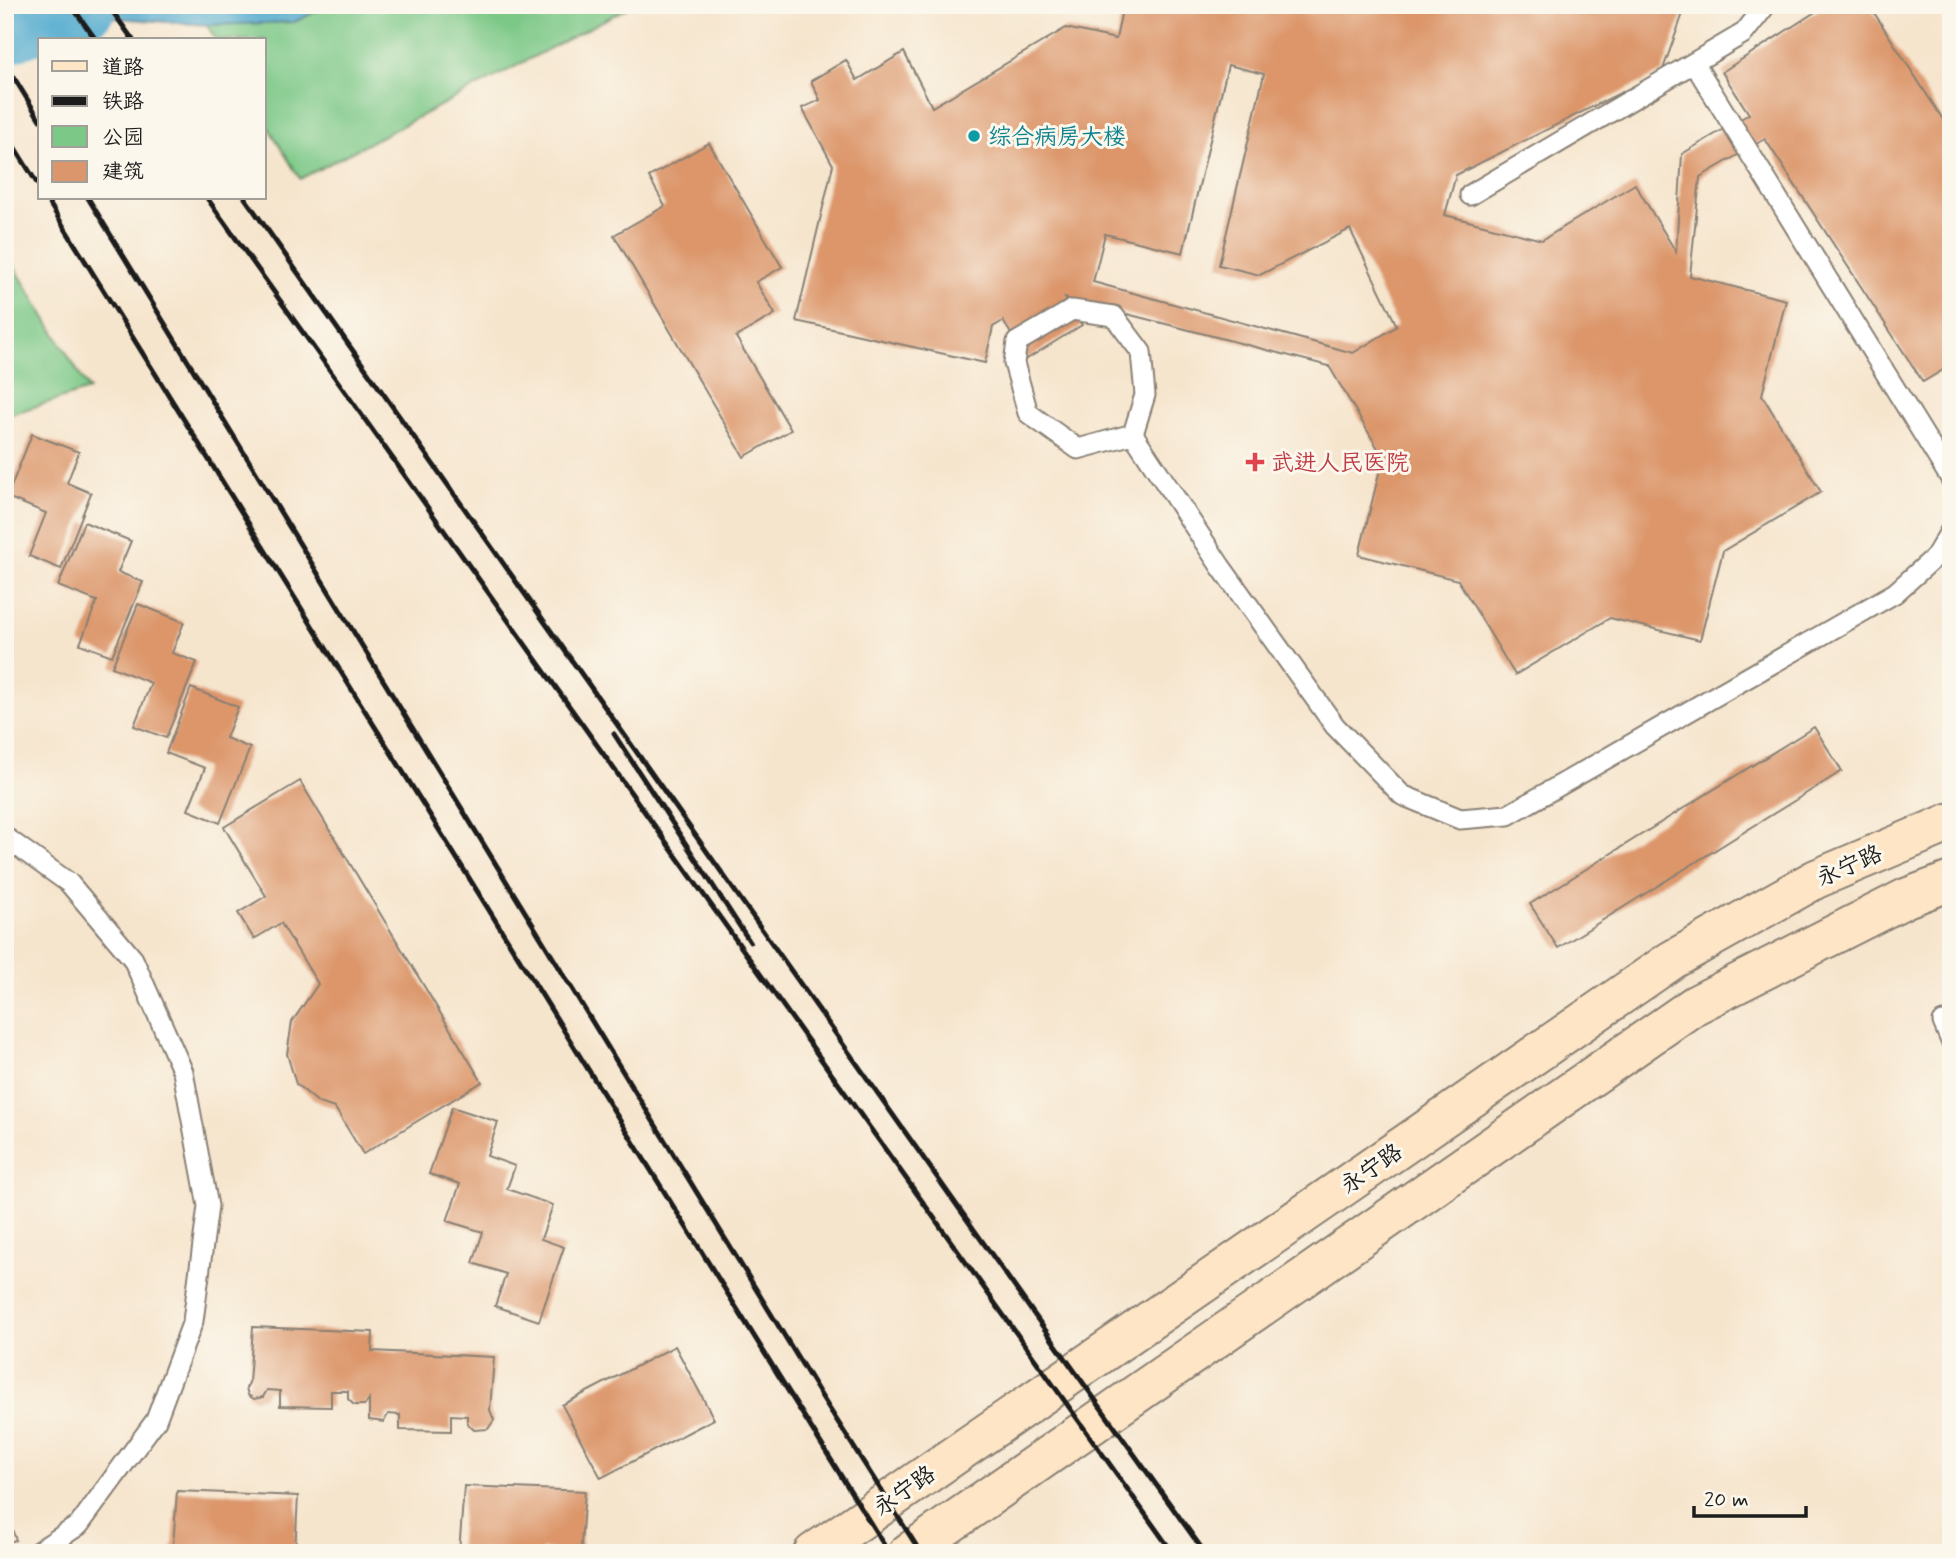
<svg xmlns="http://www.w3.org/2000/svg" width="1956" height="1558" viewBox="0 0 1956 1558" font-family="Mynerve,'LXGW WenKai TC',sans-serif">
	<rect width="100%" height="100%" fill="#fbf7ec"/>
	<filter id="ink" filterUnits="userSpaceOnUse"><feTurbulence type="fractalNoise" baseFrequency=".0143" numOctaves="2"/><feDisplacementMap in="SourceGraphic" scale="14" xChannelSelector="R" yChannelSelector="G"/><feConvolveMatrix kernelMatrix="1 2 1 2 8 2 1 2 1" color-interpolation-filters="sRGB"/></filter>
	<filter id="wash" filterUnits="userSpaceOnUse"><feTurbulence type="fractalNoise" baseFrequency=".00686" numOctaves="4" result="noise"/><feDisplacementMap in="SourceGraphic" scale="28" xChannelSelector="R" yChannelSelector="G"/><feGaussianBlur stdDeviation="1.57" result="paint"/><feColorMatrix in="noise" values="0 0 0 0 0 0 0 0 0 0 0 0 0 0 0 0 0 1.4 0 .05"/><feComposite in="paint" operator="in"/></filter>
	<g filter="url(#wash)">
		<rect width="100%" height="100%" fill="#f6e5cd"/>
		<g fill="#7cc887" stroke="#4c7252" stroke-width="2">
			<path d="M330,5H633L300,179L264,120V40H216L207,25L294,22Z"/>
			<path d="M5,251L89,390L5,416Z"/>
		</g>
		<path fill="#51aacf" stroke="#366376" stroke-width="2" d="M5,5H330L294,22L207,25L13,10L5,15Z"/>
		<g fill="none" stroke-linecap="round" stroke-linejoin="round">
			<path stroke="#51aacf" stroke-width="66" d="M5,31L83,5"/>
		</g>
		<g id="blocks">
			<g fill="#dc966b" fill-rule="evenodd">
				<path d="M1123,5H1686L1662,72L1456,175L1445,215L1542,240L1635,184L1676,252L1682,154L1749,114L1722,72L1826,5H1869L1951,132V365L1923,382L1765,139L1700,177L1690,276L1786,300L1762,395L1821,492L1723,551L1700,640L1610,618L1515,675L1458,580L1359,555L1383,457L1329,366L1065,298L1082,325L1027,359L1003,321L993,327L985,363L796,321L833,165L802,108L820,100L811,81L846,60L857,80L904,52L932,107L1066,28L1116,39ZM1228,65L1264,74L1219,265L1260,275L1350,229L1397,326L1353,353L1093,282L1105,234L1183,253Z"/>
				<path d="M709,143L782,267L756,282L775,314L736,337L791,430L744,457L614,235L665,206L649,177Z"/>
				<path d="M32,434L79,452L67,483L91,493L61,569L29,556L46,513L7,497Z"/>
				<path d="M84,522L131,541L118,572L143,582L112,656L80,644L97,601L58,586Z"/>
				<path d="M138,604L184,622L172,653L197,662L166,738L134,726L151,683L112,667Z"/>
				<path d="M191,688L238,707L226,738L250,748L220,823L188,810L205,768L166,753Z"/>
				<path d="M1814,727L1842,771L1558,948L1530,904Z"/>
				<path d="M300,781L482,1082L363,1154L335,1108L319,1103L296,1084L287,1054L292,1022L318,984L281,923L254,939L238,913L266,896L224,827Z"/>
				<path d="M452,1107L498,1122L487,1156L515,1166L507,1189L553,1205L541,1239L564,1247L539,1321L495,1306L506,1274L473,1263L483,1232L447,1221L460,1184L429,1174Z"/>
				<path d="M253,1327L373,1332L372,1351L494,1357L490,1410L494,1420L488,1429L474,1430L467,1423V1416L451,1415V1431L400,1430V1415L388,1414L384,1422L369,1420V1399L365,1405H354L348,1399V1391H331V1407L280,1406V1391L267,1390L263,1397L254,1399L248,1395L246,1388L249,1383Z"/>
				<path d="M675,1346L714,1419L601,1478L562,1405Z"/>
				<path d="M464,1486L585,1491L581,1545L584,1553L542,1550V1553H491V1550L479,1549L477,1553H459Z"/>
				<path d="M177,1491L298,1496L295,1553H170L173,1546Z"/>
				<path d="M5,1510L16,1540L5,1543Z"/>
			</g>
		</g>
	</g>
	<g filter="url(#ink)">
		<use href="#blocks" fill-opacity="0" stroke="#898074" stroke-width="2"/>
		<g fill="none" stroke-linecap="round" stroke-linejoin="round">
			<defs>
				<g id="service">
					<path d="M1694,63L1951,479"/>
					<path d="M1470,195L1744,33L1766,5"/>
					<path d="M1072,310L1114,316L1141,352L1145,395L1133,434L1078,449L1028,413L1014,363L1017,342Z"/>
					<path d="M1133,434L1221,567L1335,726L1402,795L1460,819L1508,815L1895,593L1935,557L1951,530"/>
					<path d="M5,837L69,883L133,959L183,1072L208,1206L193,1321L156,1420L79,1525L36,1553"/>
					<path d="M1943,1022L1951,1041"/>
				</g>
				<g id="secondary">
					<path d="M813,1553L1672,960L1816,879L1951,822"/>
					<path d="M908,1553L1695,1005L1906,898L1951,881"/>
				</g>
			</defs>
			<use href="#service" stroke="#898074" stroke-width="23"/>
			<use href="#secondary" stroke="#898074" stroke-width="42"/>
			<use href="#service" stroke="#fff" stroke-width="19"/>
			<use href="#secondary" stroke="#fee5c5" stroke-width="38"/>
			<g stroke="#1c1c1c" stroke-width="5">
				<path d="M71,5L96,40"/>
				<path d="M108,5L133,40"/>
				<path d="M5,63L40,120"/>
				<path d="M5,132L40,188"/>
				<path d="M46,198L889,1553"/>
				<path d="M88,198L822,1397L921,1553"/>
				<path d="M207,198L1173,1553"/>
				<path d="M245,198L1033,1313L1205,1553"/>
				<path d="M614,734L750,942"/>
			</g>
		</g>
	</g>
	<circle fill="#0f9aa8" stroke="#fbf7ec" stroke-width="2.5" cx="974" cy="136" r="7"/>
	<path fill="#e0444e" stroke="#fbf7ec" stroke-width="2.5" d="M1251.5 451.5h7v7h7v7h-7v7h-7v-7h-7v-7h7z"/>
	<g text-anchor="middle" stroke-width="6" stroke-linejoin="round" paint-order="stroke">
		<g font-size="23" fill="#0d838f" stroke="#fbf7ec" text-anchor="start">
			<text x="988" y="144">综合病房大楼</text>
		</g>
		<g font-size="23" fill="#be3a42" stroke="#fbf7ec" text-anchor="start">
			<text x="1271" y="470">武进人民医院</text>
		</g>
		<g font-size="23" fill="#1c1c1c" stroke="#fbf7ec">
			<text transform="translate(1849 865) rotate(-24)" y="8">永宁路</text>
			<text transform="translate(1371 1168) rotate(-35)" y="8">永宁路</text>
			<text transform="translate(904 1490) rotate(-35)" y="8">永宁路</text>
		</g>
	</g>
	<rect width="1956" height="1558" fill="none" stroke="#fbf7ec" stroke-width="28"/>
	<rect x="38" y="38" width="228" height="161" fill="#fbf7ec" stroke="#a29f99" stroke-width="2"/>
	<rect x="52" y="61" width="35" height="10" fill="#fee5c5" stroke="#a29f99" stroke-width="2"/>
	<text x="102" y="74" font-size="21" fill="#1c1c1c">道路</text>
	<rect x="52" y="96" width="35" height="10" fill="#1c1c1c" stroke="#a29f99" stroke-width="2"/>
	<text x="102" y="108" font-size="21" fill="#1c1c1c">铁路</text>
	<rect x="52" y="126" width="35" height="21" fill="#7cc887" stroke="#a29f99" stroke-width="2"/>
	<text x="102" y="144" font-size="21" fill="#1c1c1c">公园</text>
	<rect x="52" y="161" width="35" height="21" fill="#dc966b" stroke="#a29f99" stroke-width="2"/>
	<text x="102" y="178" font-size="21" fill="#1c1c1c">建筑</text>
	<path d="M1694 1506v10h112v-10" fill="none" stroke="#1c1c1c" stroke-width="3.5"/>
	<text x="1704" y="1506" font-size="21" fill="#1c1c1c" stroke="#fbf7ec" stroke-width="5" paint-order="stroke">20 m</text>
</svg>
